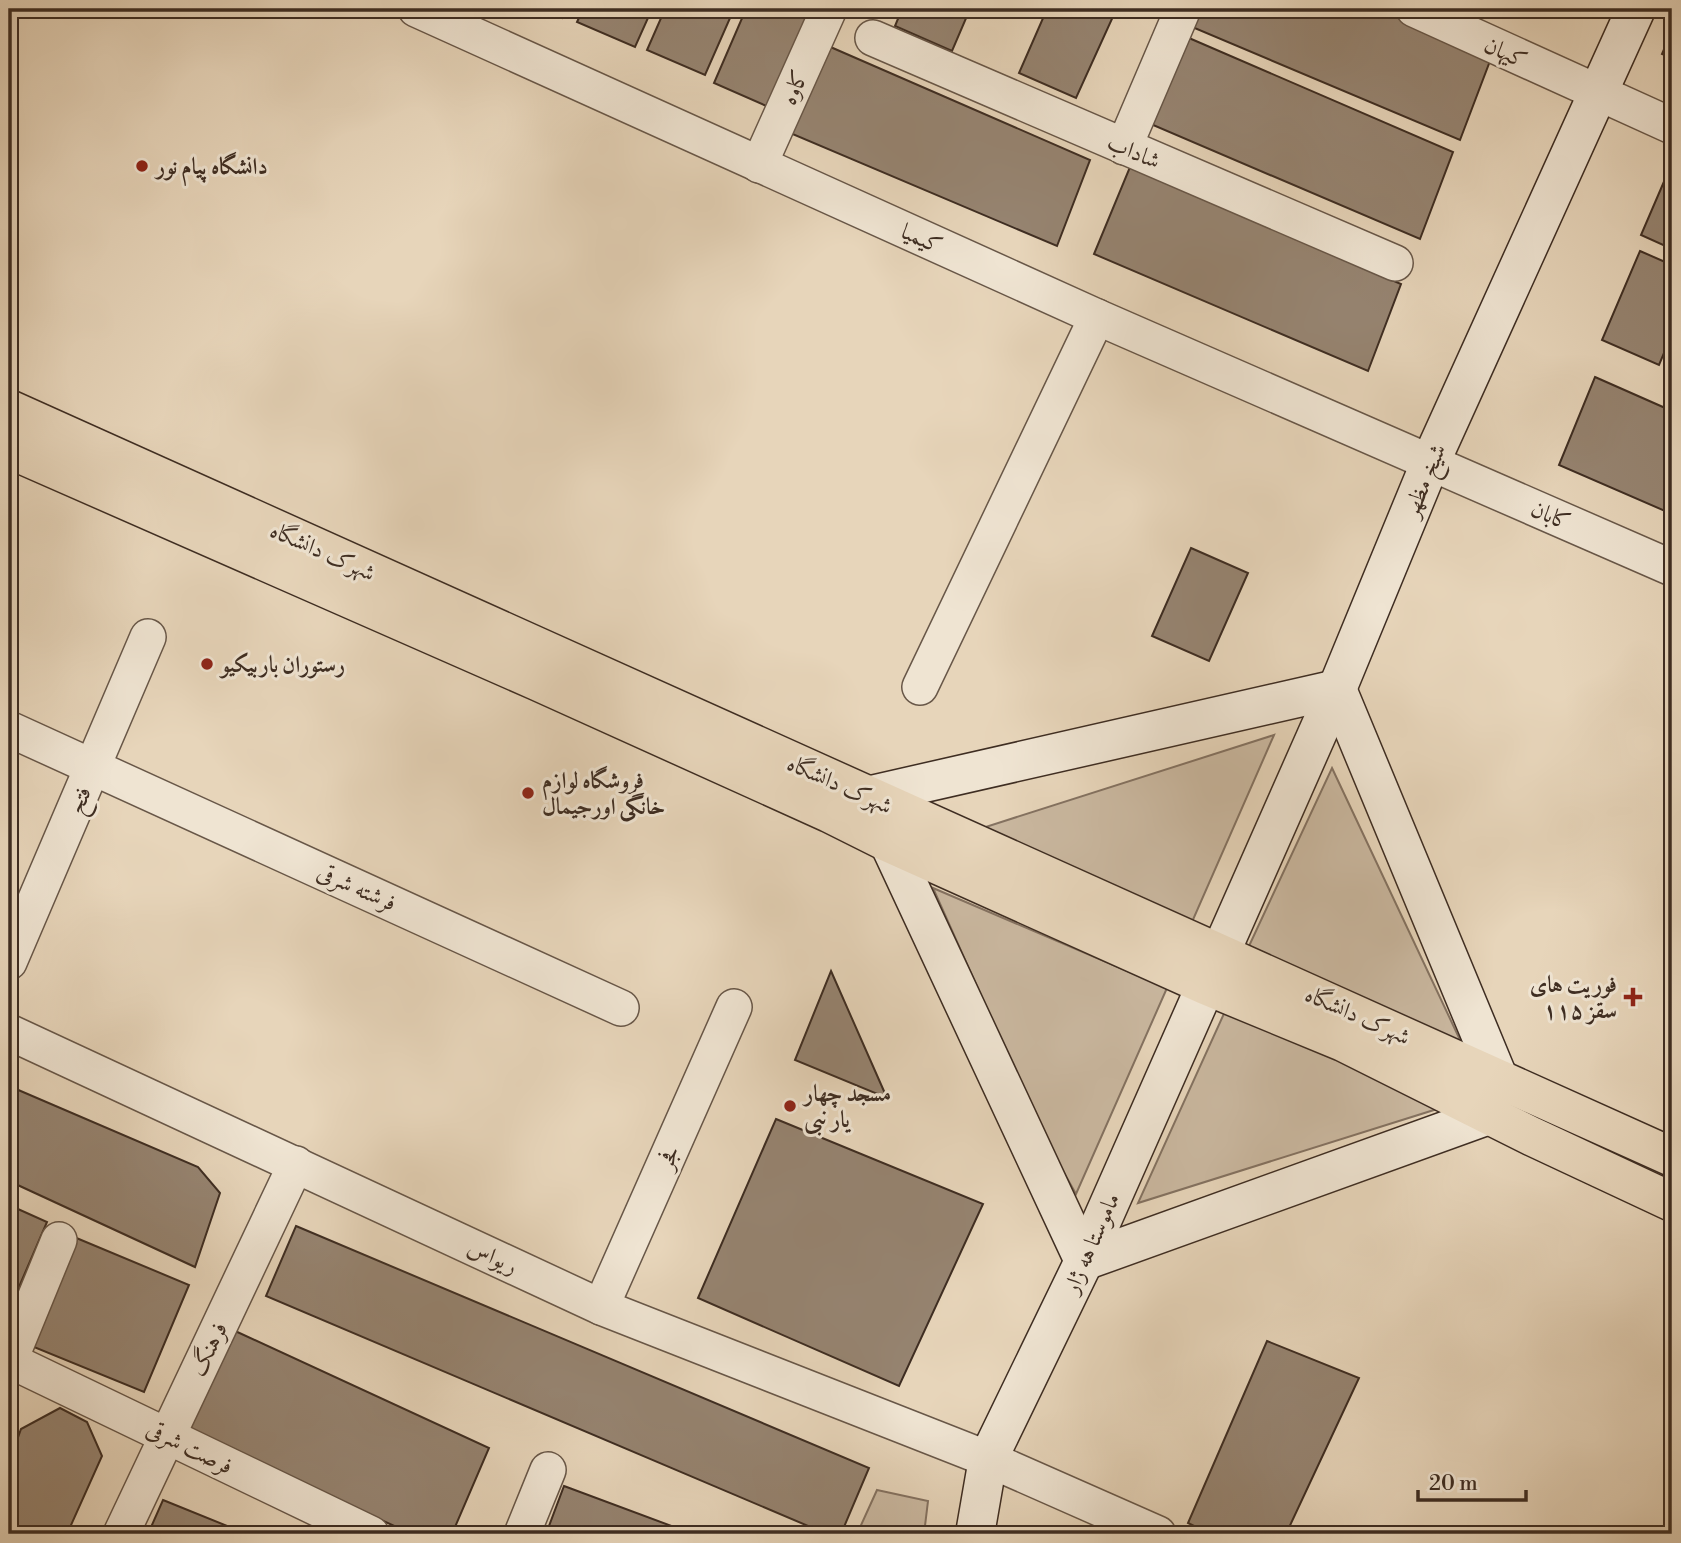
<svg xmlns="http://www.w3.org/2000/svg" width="1681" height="1543" viewBox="0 0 1681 1543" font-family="'Libre Bodoni',Amiri,serif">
	<rect width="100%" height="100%" fill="#e7d5ba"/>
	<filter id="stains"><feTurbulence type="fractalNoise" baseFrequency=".00286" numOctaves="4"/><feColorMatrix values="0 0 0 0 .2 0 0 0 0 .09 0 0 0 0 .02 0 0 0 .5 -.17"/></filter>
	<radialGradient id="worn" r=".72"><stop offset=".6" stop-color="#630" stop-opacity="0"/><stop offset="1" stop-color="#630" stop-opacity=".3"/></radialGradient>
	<g fill="#cab8a0" stroke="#847261" stroke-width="2">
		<path d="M1274,735L1192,922L973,831Z"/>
		<path d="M1332,768L1461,1042L1249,946Z"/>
		<path d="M933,888L1167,988L1076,1194L1046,1141Z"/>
		<path d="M1227,1007L1453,1104L1138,1203Z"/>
		<path d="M877,1490L928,1501L924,1534H857Z"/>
	</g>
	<g fill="#968471" stroke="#3e2d22" stroke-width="2">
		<path d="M542,9H566L562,18Z"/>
		<path d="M583,9H652L635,47L577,22Z"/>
		<path d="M665,9H734L705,75L647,50Z"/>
		<path d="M746,9H786L810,19L771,108L714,83Z"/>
		<path d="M902,9H970L952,51L895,26Z"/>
		<path d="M1047,9L1116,10L1076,98L1019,73Z"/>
		<path d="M1191,9H1390L1493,53L1460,140L1185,24Z"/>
		<path d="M1672,31V58L1662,54Z"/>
		<path d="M1182,35L1453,152L1420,239L1146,122Z"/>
		<path d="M819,42L1090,160L1057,246L783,130Z"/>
		<path d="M1672,163V249L1641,235Z"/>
		<path d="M1130,167L1401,284L1368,371L1094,254Z"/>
		<path d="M1640,251L1672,265V334L1659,365L1602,340Z"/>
		<path d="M1595,377L1672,411V514L1559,465Z"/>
		<path d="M1191,548L1248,573L1209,661L1152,636Z"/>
		<path d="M831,971L887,1098L795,1060Z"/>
		<path d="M9,1086L198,1167L220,1193L195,1267L9,1181Z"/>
		<path d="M776,1119L983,1204L899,1386L698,1298Z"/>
		<path d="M9,1205L47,1222L9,1310Z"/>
		<path d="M296,1226L869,1468L841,1534H827L266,1296Z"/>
		<path d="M74,1237L189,1285L144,1392L29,1345Z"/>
		<path d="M233,1330L489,1448L452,1534H412L188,1432Z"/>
		<path d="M1267,1341L1359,1378L1286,1534H1211L1188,1523Z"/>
		<path d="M60,1408L87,1422L102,1456L67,1534H9V1463L21,1429Z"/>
		<path d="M564,1486L693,1534H546Z"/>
		<path d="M163,1500L247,1534H148Z"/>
	</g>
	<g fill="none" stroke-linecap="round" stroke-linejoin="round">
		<defs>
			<g id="street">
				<path d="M416,9L1097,317L1672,568"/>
				<path d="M1414,9L1672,126"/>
				<path d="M873,38L1395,263"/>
				<path d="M1124,147L1183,9"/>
				<path d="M759,165L829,9"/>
				<path d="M920,687L1097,317"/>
				<path d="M9,729L621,1008"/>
				<path d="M9,962L148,637"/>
				<path d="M9,1032L601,1307L988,1459L1158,1534"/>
				<path d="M601,1307L734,1007"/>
				<path d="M9,1360L371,1534"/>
				<path d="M9,1362L59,1240"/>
				<path d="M121,1534L296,1164"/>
				<path d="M522,1534L548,1470"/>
			</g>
			<g id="secondary">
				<path d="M1337,689L1498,1077L1489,1115L1084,1261L867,796Z"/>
				<path d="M975,1534L988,1459L1084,1261L1337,689L1431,461L1636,9"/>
			</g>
			<g id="primary">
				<path d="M9,409L1672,1157"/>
				<path d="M9,449L537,681L829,813L889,843L1205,985L1343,1042L1531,1136L1672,1202"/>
			</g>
		</defs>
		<use href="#street" stroke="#685748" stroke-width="38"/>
		<use href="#secondary" stroke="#3e2d22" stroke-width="41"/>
		<use href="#primary" stroke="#3e2d22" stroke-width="41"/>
		<use href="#street" stroke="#efe4d2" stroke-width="35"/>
		<use href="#secondary" stroke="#efe4d2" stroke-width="38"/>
		<use href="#primary" stroke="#e7d5ba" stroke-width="38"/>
	</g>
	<g fill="#8f2418" stroke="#efe4d2" stroke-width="2.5">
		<circle cx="142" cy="166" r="7"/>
		<circle cx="207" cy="664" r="7"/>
		<circle cx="528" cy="793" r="7"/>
		<path d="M1629.5 986.5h7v7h7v7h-7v7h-7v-7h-7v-7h7z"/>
		<circle cx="790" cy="1106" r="7"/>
	</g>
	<g text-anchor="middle" stroke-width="6" stroke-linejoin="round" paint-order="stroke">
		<g font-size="23" fill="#3e2d22" stroke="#efe4d2">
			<text transform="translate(1506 52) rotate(25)" y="8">کیهان</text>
			<text transform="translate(794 87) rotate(-66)" y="8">کاوه</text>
			<text transform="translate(1134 151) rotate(23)" y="8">شاداب</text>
			<text transform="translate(922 238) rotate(24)" y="8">کیمیا</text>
			<text transform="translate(1424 480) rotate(-67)" y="8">شیخ مظهر</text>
			<text transform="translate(1551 515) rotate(24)" y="8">کابان</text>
			<text transform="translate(323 551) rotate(24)" y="8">شهرک دانشگاه</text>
			<text transform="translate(840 784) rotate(24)" y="8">شهرک دانشگاه</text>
			<text transform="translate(79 800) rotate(-67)" y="8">فتح</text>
			<text transform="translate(357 887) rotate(24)" y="8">فرشته شرقی</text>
			<text transform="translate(1358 1015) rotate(24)" y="8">شهرک دانشگاه</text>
			<text transform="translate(668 1157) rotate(-66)" y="8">فجر</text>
			<text transform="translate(1091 1243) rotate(-66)" y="8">ماموستا هه ژار</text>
			<text transform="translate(493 1256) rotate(25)" y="8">ریواس</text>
			<text transform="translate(208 1349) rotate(-64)" y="8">فرهنگ</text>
			<text transform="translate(190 1447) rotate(26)" y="8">فرصت شرقی</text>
		</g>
		<g font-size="23" font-weight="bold" fill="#3e2d22" stroke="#efe4d2" text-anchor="start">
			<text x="156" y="174">دانشگاه پیام نور</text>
			<text x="221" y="672">رستوران باربیکیو</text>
			<text x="542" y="788">فروشگاه لوازم<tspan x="542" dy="26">خانگی اورجیمال</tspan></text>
			<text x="1617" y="992" text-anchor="end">فوریت های<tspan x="1617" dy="26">۱۱۵ سقز</tspan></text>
			<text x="804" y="1101">مسجد چهار<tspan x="804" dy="26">یار نبی</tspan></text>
		</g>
	</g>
	<rect width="1681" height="1543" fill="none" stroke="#e7d5ba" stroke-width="35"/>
	<rect x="10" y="10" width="1660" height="1522" fill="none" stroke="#3e2d22" stroke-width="3.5"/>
	<rect x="18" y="18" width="1646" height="1508" fill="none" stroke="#3e2d22" stroke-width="2"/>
	<path d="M1418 1490v10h108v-10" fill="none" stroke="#3e2d22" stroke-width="3.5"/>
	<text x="1429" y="1490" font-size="21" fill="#3e2d22" stroke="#efe4d2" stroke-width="5" paint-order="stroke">20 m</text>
	<rect width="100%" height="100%" filter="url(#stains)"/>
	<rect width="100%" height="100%" fill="url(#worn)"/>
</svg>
